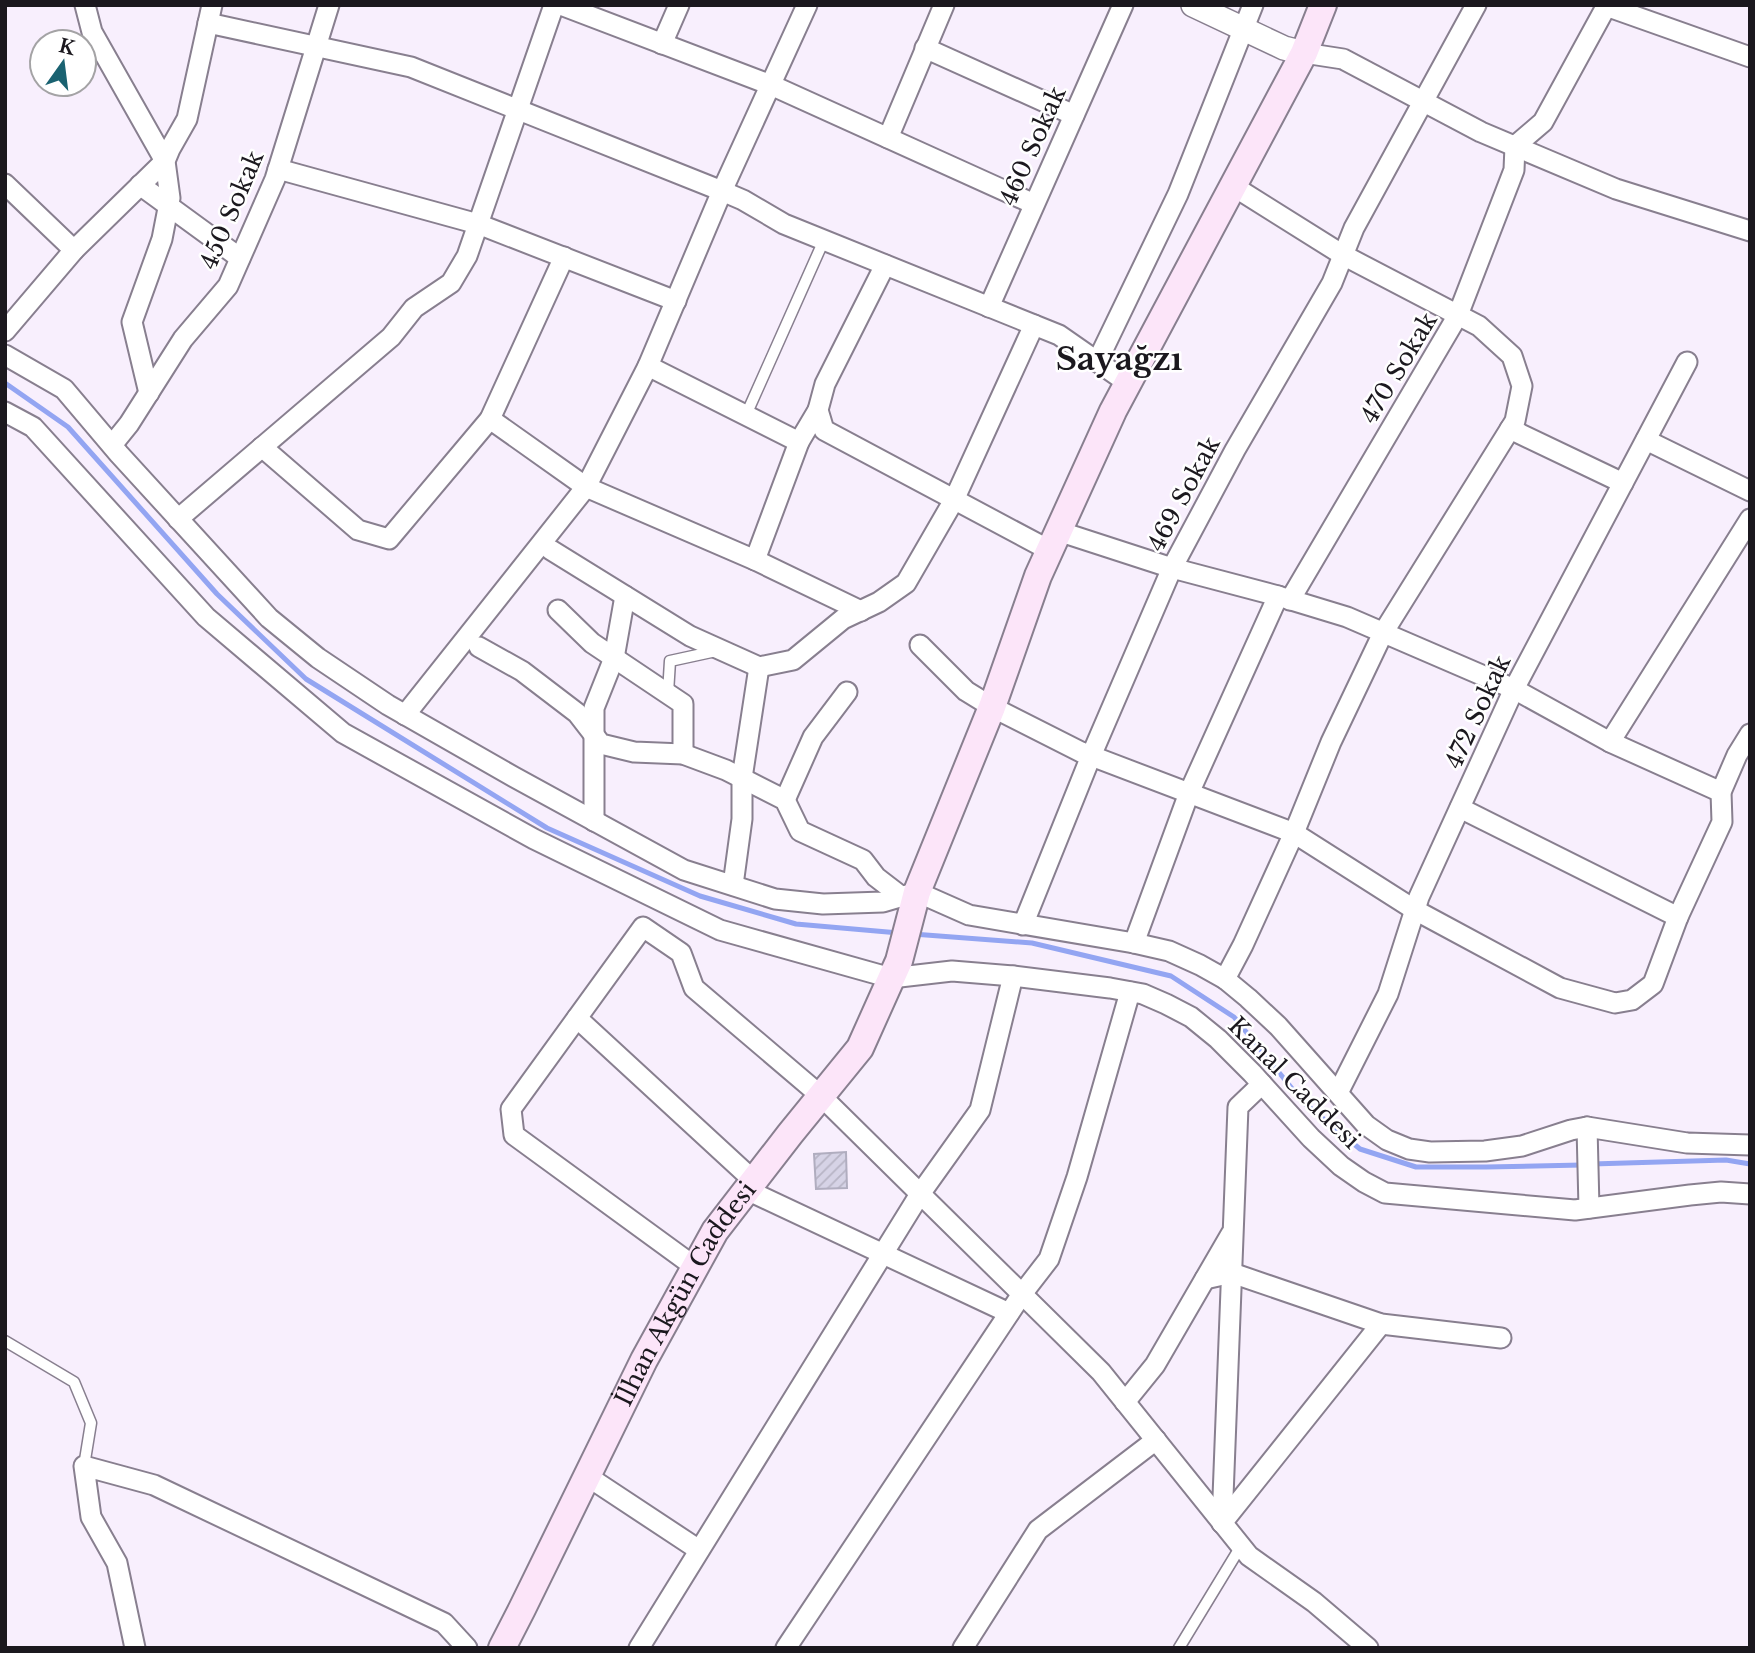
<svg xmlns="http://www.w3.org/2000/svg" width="1755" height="1653" viewBox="0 0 1755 1653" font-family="'Libre Baskerville',serif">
	<defs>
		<pattern id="building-hatch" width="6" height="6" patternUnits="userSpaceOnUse" patternTransform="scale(1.75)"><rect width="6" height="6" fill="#d6d3e6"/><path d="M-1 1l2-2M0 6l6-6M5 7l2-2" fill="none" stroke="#b7b4c5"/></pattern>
	</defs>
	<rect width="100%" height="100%" fill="#f8effd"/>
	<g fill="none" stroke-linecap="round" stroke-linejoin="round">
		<g stroke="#93a5f2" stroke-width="5">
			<path d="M5,383L68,427L217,594L306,679L547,828L700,896L796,924L899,933"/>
			<path d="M913,934L1032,943L1171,976L1234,1017L1303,1102L1360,1149L1416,1167H1486L1582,1165"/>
			<path d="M1592,1164L1726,1160L1750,1164"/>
		</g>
	</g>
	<path fill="url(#building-hatch)" stroke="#b0adbf" stroke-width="2" d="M846,1152L847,1188L816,1189L814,1154Z"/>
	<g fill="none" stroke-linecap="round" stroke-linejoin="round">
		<defs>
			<g id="service">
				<path d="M746,415L824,240"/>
				<path d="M668,693L670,661L716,651"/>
				<path d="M5,1341L74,1382L91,1423L84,1466"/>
				<path d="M1179,1648L1241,1546"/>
			</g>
			<g id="minor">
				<path d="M561,5L771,85L1034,204"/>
				<path d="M1606,6L1750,57"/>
				<path d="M208,23L411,67L722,191L743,200L784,224L1059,335L1128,383"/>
				<path d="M662,44L679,5"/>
				<path d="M925,48L1074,115"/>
				<path d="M1304,53L1343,59L1481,132L1616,189L1750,231"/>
				<path d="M888,138L944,5"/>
				<path d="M278,169L478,224L676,301"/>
				<path d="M5,184L74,250"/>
				<path d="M140,185L240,258"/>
				<path d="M885,265L825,384L818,410L824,430L1049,550"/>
				<path d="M989,307L1123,5"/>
				<path d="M5,331L74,250L165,161L92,32L85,5"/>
				<path d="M5,355L64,389L119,454L269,618L318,658L388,705L514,777L684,870L775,899L823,904L883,902L917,892L969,915L1134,943L1169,951L1200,965L1225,979L1248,998L1278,1026L1366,1125L1387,1140L1409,1149L1430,1152L1485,1151L1522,1146L1571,1130L1587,1127L1687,1143L1750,1145"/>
				<path d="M1097,362L1178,194L1253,5"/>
				<path d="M648,366L799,442"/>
				<path d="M149,393L132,322L162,239L170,198L165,161L170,149L187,119L212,5"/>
				<path d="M5,412L33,427L206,617L343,733L534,839L720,930L891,978L952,971L1013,976L1110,988L1143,994L1166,1004L1191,1017L1218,1039L1252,1073L1311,1138L1341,1166L1364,1182L1385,1193L1575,1210L1690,1195L1721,1192L1750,1194"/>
				<path d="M490,419L586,487L755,560L861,611"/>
				<path d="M1510,429L1623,483"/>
				<path d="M1646,440L1750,491"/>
				<path d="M112,445L129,424L183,339L228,286L275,179L329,5"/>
				<path d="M262,447L358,530L389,539L490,419L564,257"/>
				<path d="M178,519L391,337L414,308L451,283L467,256L554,5"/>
				<path d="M1058,531L1172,568L1278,596L1347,617L1514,689L1610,742L1721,792"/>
				<path d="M551,550L690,636L759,667L793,660L843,619L879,602L906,583L954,500L1034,325"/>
				<path d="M755,560L799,442L818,410"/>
				<path d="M1290,600L1458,315L1514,170L1515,146L1543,122L1607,5"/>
				<path d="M558,610L592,643L683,704V754"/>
				<path d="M920,645L966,691L992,707L1081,752L1294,833L1415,910L1560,988L1615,1003L1632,1000L1653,984L1678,917L1722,822L1721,792L1737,755L1750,734"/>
				<path d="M479,647L522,671L577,713L601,744L634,752L683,754L726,770L785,800L800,831L863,860L876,877L902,897"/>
				<path d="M405,715L586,487L648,366L722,191L807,5"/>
				<path d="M1610,742L1750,519"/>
				<path d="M785,800L813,737L847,692"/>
				<path d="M1460,808L1678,917"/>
				<path d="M594,821V708L614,658L625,596"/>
				<path d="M733,885L742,819V778L759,667"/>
				<path d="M1023,925L1091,756L1172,568L1235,450L1332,283L1354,228L1476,5"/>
				<path d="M1134,943L1189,793L1278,596"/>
				<path d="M1225,979L1243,945L1294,833L1331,742L1383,633L1515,421L1522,386L1512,356L1479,326L1343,255L1233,186"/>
				<path d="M577,1018L754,1181"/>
				<path d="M1338,1093L1388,994L1419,897L1514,689L1687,362"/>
				<path d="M1587,1127L1589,1208"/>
				<path d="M747,1190L1009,1313"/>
				<path d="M695,1267L514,1135L511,1109L643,927L681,953L694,988L821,1096L1101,1372L1249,1556L1314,1602L1368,1648"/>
				<path d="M1205,1279L1232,1273L1381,1324L1501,1338"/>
				<path d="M1125,1402L1155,1365L1231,1234"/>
				<path d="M587,1476L699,1550"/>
				<path d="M1222,1523L1238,1107L1262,1084"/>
				<path d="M1222,1523L1381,1324"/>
				<path d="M135,1648L117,1563L91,1517L84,1466L154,1485L444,1623L467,1648"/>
				<path d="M639,1648L920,1194L980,1110L1013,976"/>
				<path d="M786,1648L1022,1294L1049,1259L1077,1177L1130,992"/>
				<path d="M963,1648L1038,1530L1156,1440"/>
			</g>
			<path id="tertiary" d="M1193,5L1284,48L1304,53"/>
			<g id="secondary">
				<path id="s1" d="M502,1648L522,1609L644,1360L715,1231L790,1134L860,1048L899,961L917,892L992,707L1038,576L1113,411L1304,53L1323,5"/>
			</g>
		</defs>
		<use href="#service" stroke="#887f8f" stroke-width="13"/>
		<use href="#minor" stroke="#887f8f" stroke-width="23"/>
		<use href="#tertiary" stroke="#887f8f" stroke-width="26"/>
		<use href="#secondary" stroke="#887f8f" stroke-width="30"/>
		<use href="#service" stroke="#fff" stroke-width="10"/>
		<use href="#minor" stroke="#fff" stroke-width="19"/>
		<use href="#tertiary" stroke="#fff" stroke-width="23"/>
		<use href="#secondary" stroke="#fce5f9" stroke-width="26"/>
	</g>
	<g text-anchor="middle" stroke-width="5" stroke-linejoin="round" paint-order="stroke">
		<g font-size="24" fill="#1b181e" stroke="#fff">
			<text transform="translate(1033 146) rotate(-66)" y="8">460 Sokak</text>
			<text transform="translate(232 210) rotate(-67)" y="8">450 Sokak</text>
			<text transform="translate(1399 368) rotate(-59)" y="8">470 Sokak</text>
			<text transform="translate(1184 494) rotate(-62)" y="8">469 Sokak</text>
			<text transform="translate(1478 712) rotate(-65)" y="8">472 Sokak</text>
			<text transform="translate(1294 1083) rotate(45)" y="8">Kanal Caddesi</text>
			<text dy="8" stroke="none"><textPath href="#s1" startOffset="399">İlhan Akgün Caddesi</textPath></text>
		</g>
		<g font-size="32" font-weight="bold" fill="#1b181e" stroke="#fff">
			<text x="1119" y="370">Sayağzı</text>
		</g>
	</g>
	<rect width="1755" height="1653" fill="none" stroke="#1b181e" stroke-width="14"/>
	<g transform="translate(63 63) rotate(14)"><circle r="33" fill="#ffffff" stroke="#a4a3a5" stroke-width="2"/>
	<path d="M0-5L12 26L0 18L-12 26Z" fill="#1a6271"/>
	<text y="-10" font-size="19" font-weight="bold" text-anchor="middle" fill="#1b181e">K</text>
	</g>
</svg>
